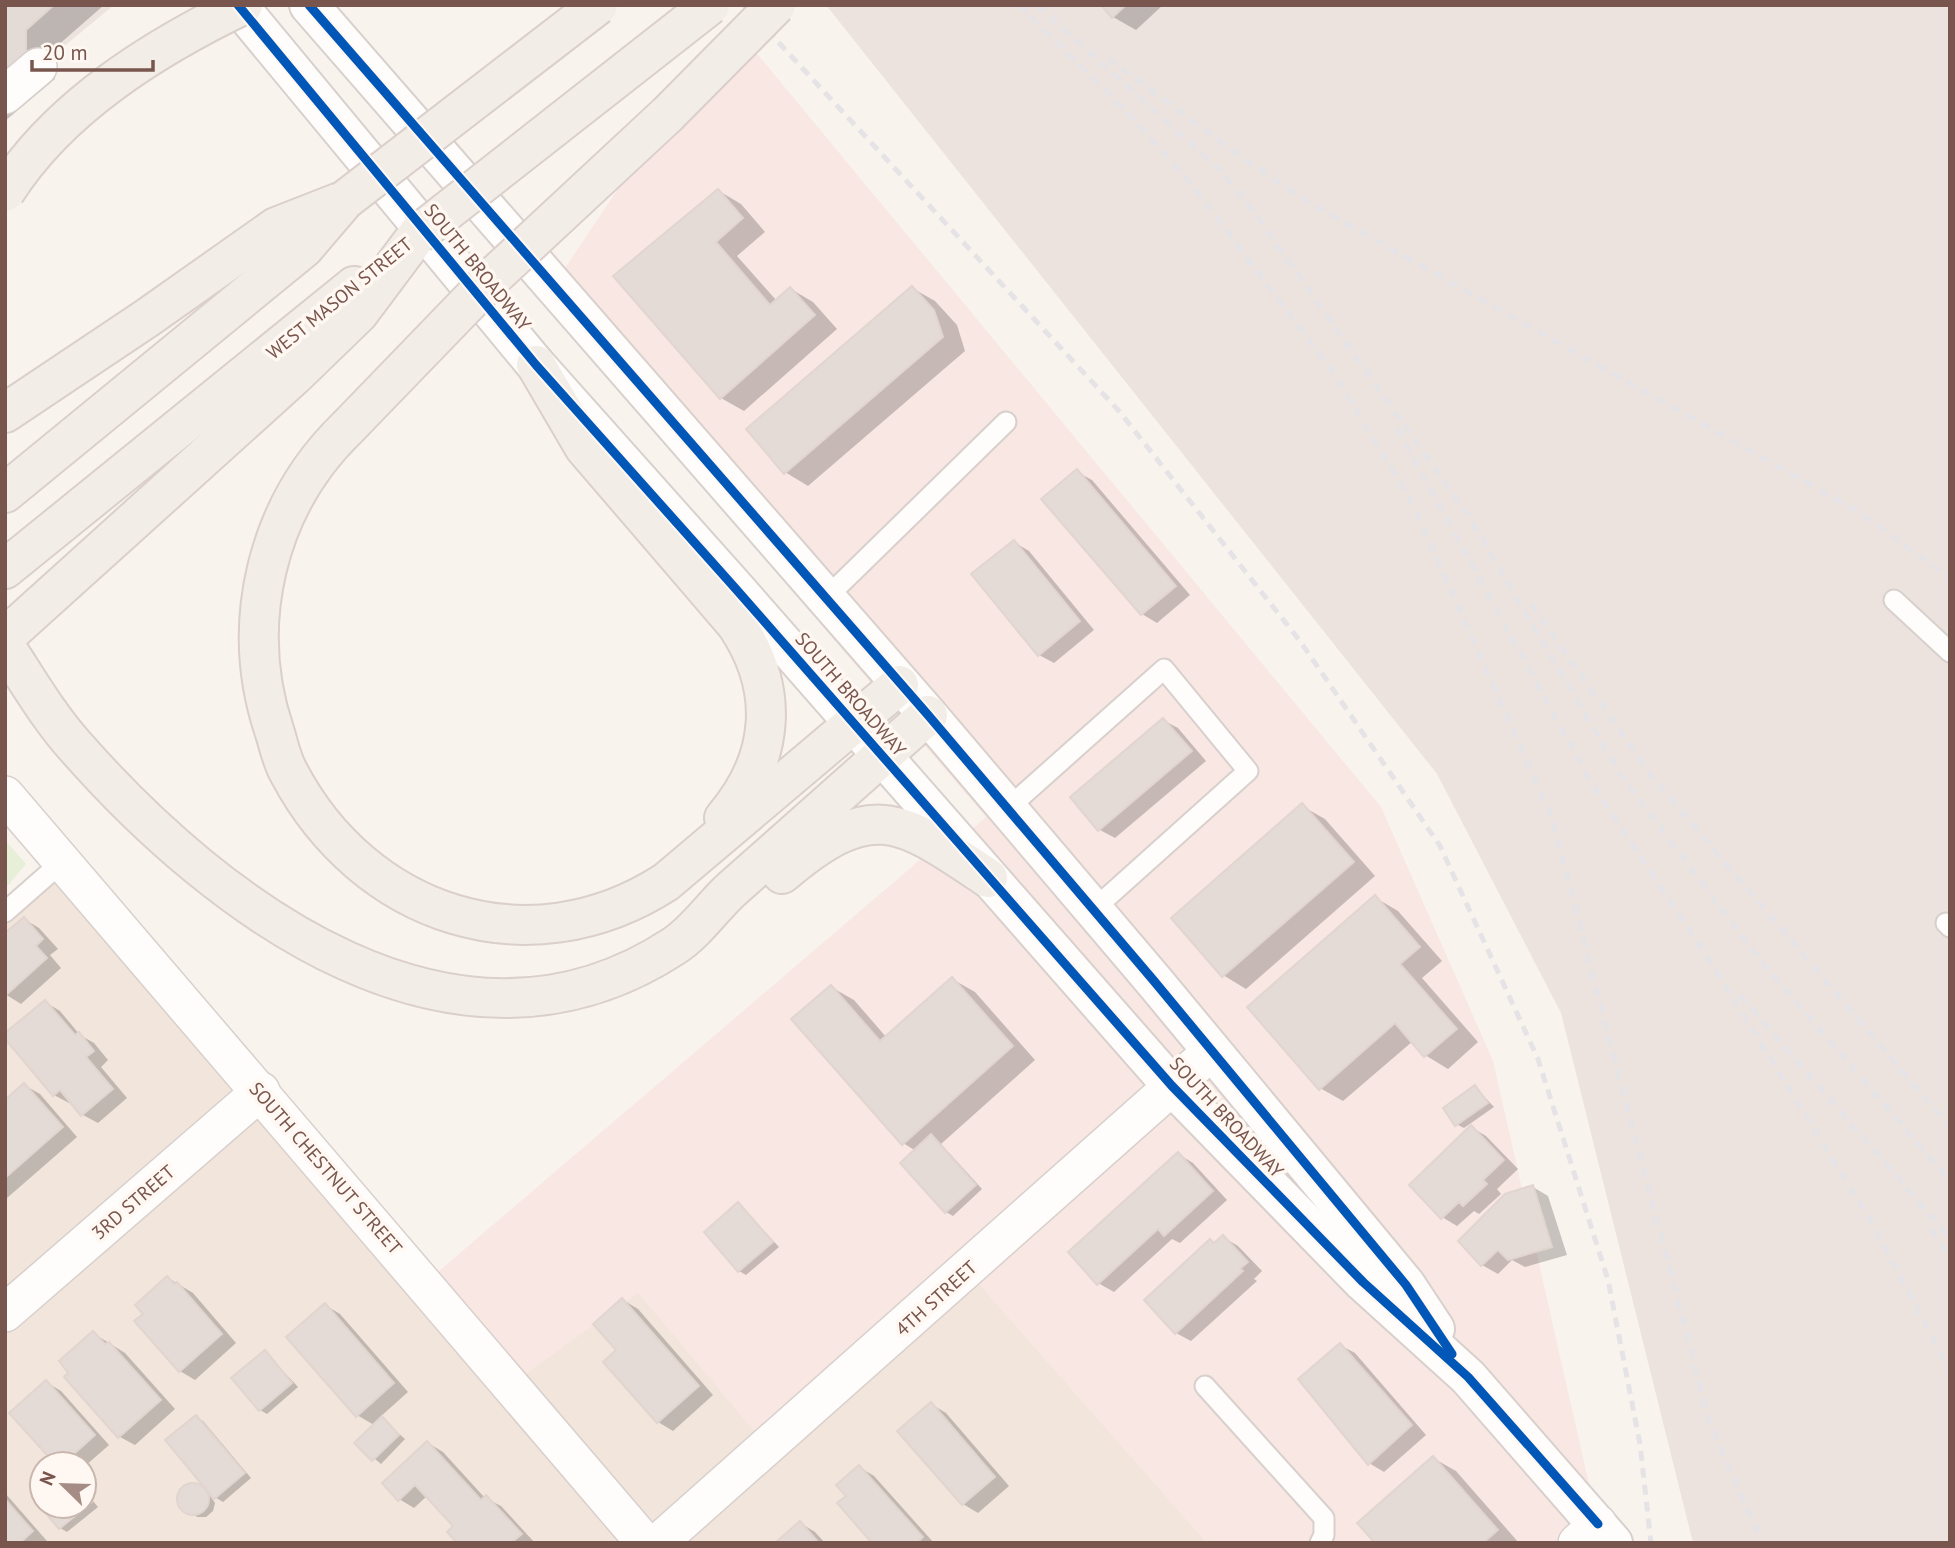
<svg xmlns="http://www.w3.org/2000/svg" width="1955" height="1548" viewBox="0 0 1955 1548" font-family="'PT Sans',sans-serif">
	<rect width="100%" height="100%" fill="#f9f3ee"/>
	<path fill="#f1e5dc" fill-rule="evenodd" d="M62,862L425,1283L638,1293L967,1270L1207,1543H5V912ZM42,1464H84V1506H42Z"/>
	<path fill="#f8e7e2" d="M744,38L1381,807L1493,1061L1598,1524L1577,1543H1207L967,1271L768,1448L638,1293L511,1385L425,1283L921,859L960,839L986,817L543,301L668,114Z"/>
	<g fill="#ece3df">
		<path d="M5,5H114L5,95Z"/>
		<path d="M826,5H1950V1543H1693L1561,1013L1437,774Z"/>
	</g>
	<path fill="#e8efd9" d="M5,840L26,864L5,889Z"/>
	<g fill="#0003">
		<path d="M5,5H104L56,47L55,79L5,121Z"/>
		<path d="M1103,5H1163L1136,30L1113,17Z"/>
		<path d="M719,191L741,204L765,232L737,256L777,301L791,289L813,302L837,329L744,411L721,398L616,277Z"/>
		<path d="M912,288L935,301L957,325L965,351L808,486L785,472Z"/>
		<path d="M1077,472L1092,480L1190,595L1157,623L1142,614Z"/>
		<path d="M1014,542L1029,551L1094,630L1054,663L1039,655Z"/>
		<path d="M1163,720L1178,728L1206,761L1115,838L1100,830Z"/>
		<path d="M1302,806L1325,819L1375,876L1246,989L1223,975Z"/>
		<path d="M1376,898L1398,911L1442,961L1422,978L1478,1042L1448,1069L1425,1055L1413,1041L1343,1101L1320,1088Z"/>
		<path d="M24,919L39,928L58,949L50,955L61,968L21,1004L5,994Z"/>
		<path d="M952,979L975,992L1035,1060L941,1144L982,1189L953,1216L946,1212L916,1151L903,1143L831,987L854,1000L887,1038Z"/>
		<path d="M45,1002L60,1011L80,1035L94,1043L108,1060L101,1067L127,1098L98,1123L83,1115L72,1102L69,1103L54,1095Z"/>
		<path d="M24,1085L40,1094L77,1137L7,1198L5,1102Z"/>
		<path d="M1475,1087L1494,1107L1464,1128L1456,1124Z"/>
		<path d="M1471,1127L1486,1136L1518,1169L1497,1189L1501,1194L1479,1214L1474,1211L1457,1226L1442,1217Z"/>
		<path d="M1178,1154L1193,1163L1227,1200L1180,1243L1172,1239L1114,1292L1098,1283Z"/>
		<path d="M1533,1187L1548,1196L1567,1255L1525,1267L1512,1260L1498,1274L1482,1265L1461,1241Z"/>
		<path d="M739,1204L779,1247L746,1275L739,1271Z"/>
		<path d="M1223,1237L1238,1246L1262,1271L1254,1279L1257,1281L1191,1341L1176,1333L1215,1244Z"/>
		<path d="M168,1278L193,1293L236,1343L195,1380L180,1371L146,1314Z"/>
		<path d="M623,1300L638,1309L713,1395L673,1431L658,1422Z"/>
		<path d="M325,1305L340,1314L408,1392L380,1417L405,1439L381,1464L356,1443L374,1425L357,1415Z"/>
		<path d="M93,1333L125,1353L175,1409L135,1445L120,1437L66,1377Z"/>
		<path d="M1340,1345L1355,1353L1426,1435L1384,1472L1369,1463Z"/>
		<path d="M265,1352L298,1387L267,1414L260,1410Z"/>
		<path d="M46,1382L61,1391L109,1445L84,1467V1464H57Z"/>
		<path d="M931,1404L946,1413L1009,1486L978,1513L963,1504Z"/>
		<path d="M196,1417L203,1421L251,1478L223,1502L208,1493L215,1503L213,1511L206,1517H197L180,1503V1494L190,1486L213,1495Z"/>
		<path d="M428,1443L443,1452L485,1498L501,1506L535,1543H459L455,1527L427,1496L414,1508L399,1499Z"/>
		<path d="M1433,1458L1456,1471L1519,1543H1377Z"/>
		<path d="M859,1467L874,1476L934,1543H875Z"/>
		<path d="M84,1490L98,1507L67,1532L60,1528L34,1497L42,1491V1506H84Z"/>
		<path d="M5,1493L47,1541L44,1543H5Z"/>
		<path d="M800,1523L815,1532L825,1543H777Z"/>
	</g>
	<g fill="#e5dbd6" stroke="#e2d5d0" stroke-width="2">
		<path d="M5,5H54L26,30V62L5,79Z"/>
		<path d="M1101,5H1126L1112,18Z"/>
		<path d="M718,189L743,218L716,242L770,305L790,287L815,315L720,399L613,276Z"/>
		<path d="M912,286L934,310L943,337L784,474L746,429Z"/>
		<path d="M1077,469L1176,586L1141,615L1041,499Z"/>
		<path d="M1014,540L1080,621L1038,656L971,574Z"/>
		<path d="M1163,718L1192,751L1098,831L1070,797Z"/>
		<path d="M1302,803L1354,862L1222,977L1171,918Z"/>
		<path d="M1375,895L1420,947L1400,964L1457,1029L1424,1057L1395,1023L1319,1090L1247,1007Z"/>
		<path d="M24,917L43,939L36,946L47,958L5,996V933Z"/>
		<path d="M952,977L1013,1046L902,1145L791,1019L831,985L880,1041Z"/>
		<path d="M45,1000L75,1035L79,1032L94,1051L86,1057L113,1089L81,1116L60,1090L53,1096L5,1039V1033Z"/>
		<path d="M24,1083L63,1127L5,1178V1100Z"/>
		<path d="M1475,1085L1488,1103L1455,1126L1443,1108Z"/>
		<path d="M1471,1125L1504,1160L1483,1180L1487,1184L1463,1206L1459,1202L1441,1219L1409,1185Z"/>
		<path d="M931,1134L976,1185L945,1213L900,1163Z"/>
		<path d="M1178,1152L1213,1191L1164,1236L1158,1229L1097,1285L1068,1252Z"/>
		<path d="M1533,1185L1552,1247L1508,1260L1498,1250L1481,1266L1458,1241L1505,1194Z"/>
		<path d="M738,1202L773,1242L738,1272L704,1232Z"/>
		<path d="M1223,1235L1248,1262L1240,1269L1243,1271L1175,1334L1144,1300L1210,1239L1214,1243Z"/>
		<path d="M167,1276L174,1284L177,1282L222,1334L179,1372L134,1321L143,1314L135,1305Z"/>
		<path d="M622,1298L699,1386L657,1423L603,1362L616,1350L593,1324Z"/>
		<path d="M325,1303L394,1383L356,1417L286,1337Z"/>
		<path d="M93,1331L105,1344L109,1342L161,1400L118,1438L64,1377L68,1373L59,1361Z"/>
		<path d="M1340,1343L1412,1425L1368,1465L1298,1379Z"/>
		<path d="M265,1350L292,1383L259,1411L231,1378Z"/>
		<path d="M46,1380L95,1435L63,1464H55L9,1413Z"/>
		<path d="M931,1402L995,1477L962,1505L897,1431Z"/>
		<path d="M196,1415L245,1473L214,1499L165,1440Z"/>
		<path d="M382,1416L399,1435L372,1461L354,1443Z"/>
		<path d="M427,1441L481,1500L486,1495L522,1534L511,1543H457L447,1532L453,1526L415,1485L398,1501L382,1483Z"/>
		<path d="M1433,1456L1498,1530L1483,1543H1375L1357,1523Z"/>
		<path d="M859,1465L923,1537L917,1543H872L837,1503L846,1496L836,1485Z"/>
		<circle cx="193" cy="1499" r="16"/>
		<path d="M42,1488V1506H84V1492L92,1502L59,1529L32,1497Z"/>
		<path d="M5,1499L33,1531L20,1543H5Z"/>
		<path d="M800,1521L819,1543H775Z"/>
	</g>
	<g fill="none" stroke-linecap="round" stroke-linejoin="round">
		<defs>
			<g id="service">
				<path d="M825,599L1006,422"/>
				<path d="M1894,600L1950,652"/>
				<path d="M1007,809L1164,669L1248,771L1093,910"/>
				<path d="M5,912L62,862"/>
				<path d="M1946,923L1950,927"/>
				<path d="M1205,1386L1324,1518V1535L1320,1543"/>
			</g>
			<g id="minor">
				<path d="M5,95L38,67"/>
				<path d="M5,795L645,1543"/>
				<path d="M5,1313L261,1091"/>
				<path d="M658,1543L1212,1051"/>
				<path d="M1577,1543L1598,1524"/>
			</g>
			<g id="tertiary">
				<path d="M238,5L536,365L735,588L1172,1086L1363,1282L1468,1377L1613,1543"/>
				<path d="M309,5L928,715L1154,981L1406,1285L1435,1329"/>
			</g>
			<g id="primary">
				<path d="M536,365L584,447L736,624C780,689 775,758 724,818"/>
				<path d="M5,413L147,318L276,227L340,202"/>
				<path d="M348,427C266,506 238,625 275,733C279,746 282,761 289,773C364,915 528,971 666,882L899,685"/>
				<path d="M5,493L304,248L345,200"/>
				<path d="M5,569L354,286"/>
				<path d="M5,637L294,376L359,313L418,234"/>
				<path d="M5,646C27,679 48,716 75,746C218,909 456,1089 674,946C696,932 713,906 732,889C798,831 863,773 928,715"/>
				<path d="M782,874C872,798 899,818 988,878"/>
			</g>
		</defs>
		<use href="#service" stroke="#d8d0cc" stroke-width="23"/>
		<use href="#minor" stroke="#d8d0cc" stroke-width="40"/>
		<use href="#tertiary" stroke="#d8d0cc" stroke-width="42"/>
		<use href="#primary" stroke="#dacfcb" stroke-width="42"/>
		<use href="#service" stroke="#fefdfc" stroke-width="19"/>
		<use href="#minor" stroke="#fefdfc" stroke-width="37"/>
		<use href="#tertiary" stroke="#fefdfc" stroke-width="38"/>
		<use href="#primary" stroke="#f3ede7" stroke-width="38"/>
		<g stroke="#e5e3e6" stroke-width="5" stroke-dasharray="10 7" stroke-linecap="butt">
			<path d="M744,5L1119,411L1300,641L1440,846L1538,1059L1608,1280L1640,1444L1651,1543"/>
			<path d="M1019,5L1125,110L1190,182L1333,372L1412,503L1552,818L1709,1421L1762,1543"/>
			<path d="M1037,5L1218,168L1255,214L1470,518L1620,774L1761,961L1950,1181"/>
			<path d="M1108,58L1244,159L1308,202L1859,512L1950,578"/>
			<path d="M1397,428L1592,784L1708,958L1874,1226L1950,1372"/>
			<path d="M1531,604L1653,778L1950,1127"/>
			<path d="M1740,995L1950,1238"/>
			<path d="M1930,1229L1950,1257"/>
		</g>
		<defs>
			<g id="primary-bridge">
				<path d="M5,192C59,107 154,48 243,5"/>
				<path d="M345,200L598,5"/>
				<path d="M418,234L710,5"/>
				<path d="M348,427L494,276L668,114L776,5"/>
			</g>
		</defs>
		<use href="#primary-bridge" stroke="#dacfcb" stroke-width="42" stroke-linecap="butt"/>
		<use href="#primary-bridge" stroke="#f3ede7" stroke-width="38"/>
		<defs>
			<g id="cycleway">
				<path d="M238,5L536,365L735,588L1172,1086L1363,1282L1468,1377L1598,1524"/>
				<path d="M309,5L928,715L1154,981L1406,1285L1452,1354"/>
			</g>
		</defs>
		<use href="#cycleway" stroke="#fff7f1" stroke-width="13"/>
		<use href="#cycleway" stroke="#0057b8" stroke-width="9"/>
	</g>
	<g text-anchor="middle" stroke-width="7" stroke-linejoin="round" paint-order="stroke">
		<g font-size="19" fill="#78564d" stroke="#fff7f1">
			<text transform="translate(478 267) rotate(51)" y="7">SOUTH BROADWAY</text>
			<text transform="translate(339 298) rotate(-39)" y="7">WEST MASON STREET</text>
			<text transform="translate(851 694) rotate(49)" y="7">SOUTH BROADWAY</text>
			<text transform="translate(1227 1117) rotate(47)" y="7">SOUTH BROADWAY</text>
			<text transform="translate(326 1168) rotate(49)" y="7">SOUTH CHESTNUT STREET</text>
			<text transform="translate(133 1202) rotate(-41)" y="7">3RD STREET</text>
			<text transform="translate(936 1298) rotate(-42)" y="7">4TH STREET</text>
		</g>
	</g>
	<rect width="1955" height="1548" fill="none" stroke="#78564d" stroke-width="14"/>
	<g transform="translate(63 1485) rotate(293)"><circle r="33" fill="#fff7f1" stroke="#c9b7af" stroke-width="2"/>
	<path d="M0-5L12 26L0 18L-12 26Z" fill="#a58d85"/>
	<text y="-10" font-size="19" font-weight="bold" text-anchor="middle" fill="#78564d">N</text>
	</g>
	<path d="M32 60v10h121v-10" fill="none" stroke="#78564d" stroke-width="3.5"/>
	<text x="42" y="60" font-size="21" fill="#78564d" stroke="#fff7f1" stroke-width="5" paint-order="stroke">20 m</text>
</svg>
